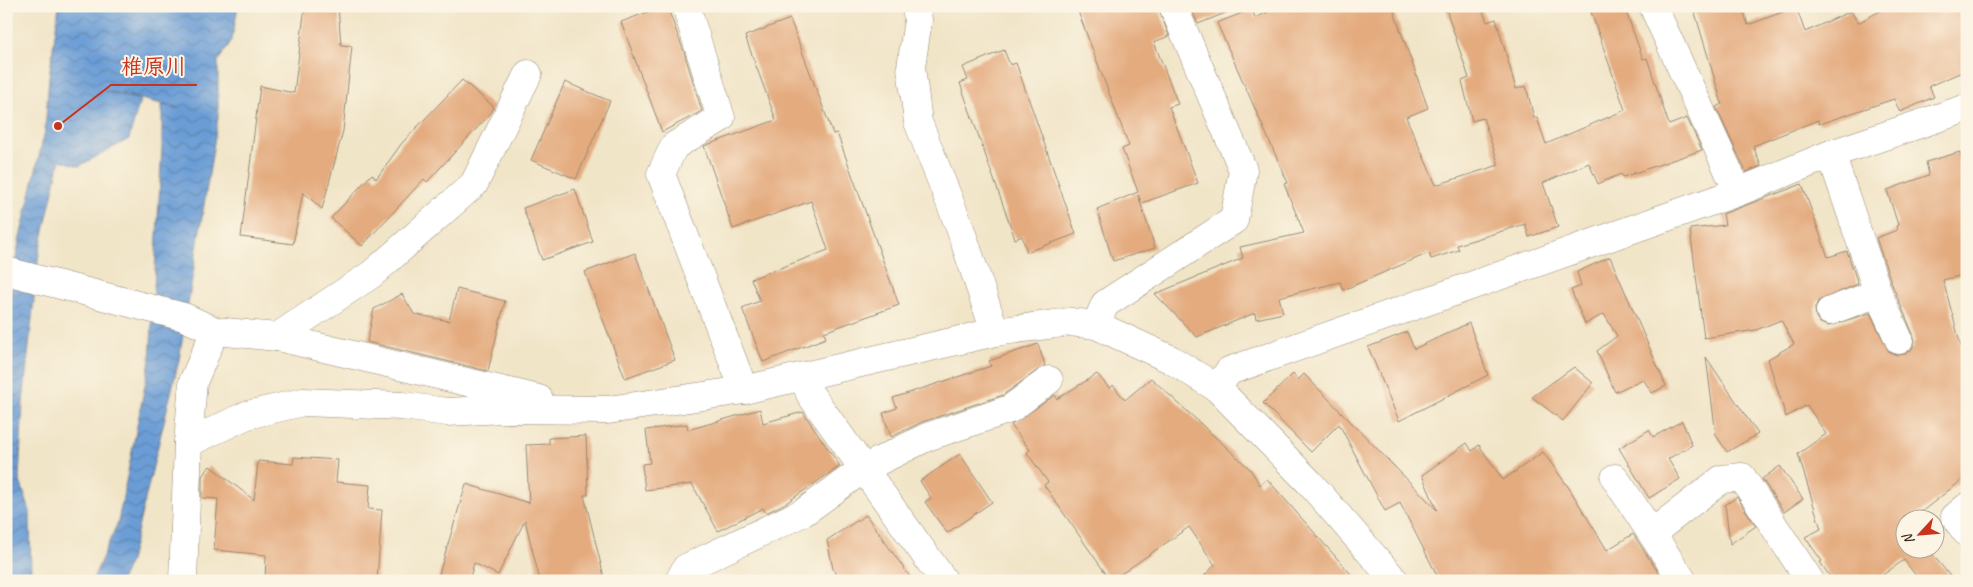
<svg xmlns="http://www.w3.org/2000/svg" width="1973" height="587" viewBox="0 0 1973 587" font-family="Caveat,'Klee One',sans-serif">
	<defs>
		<pattern id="water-waves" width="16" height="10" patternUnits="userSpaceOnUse" patternTransform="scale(1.25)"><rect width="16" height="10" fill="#6b9dd6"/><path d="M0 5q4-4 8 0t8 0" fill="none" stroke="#5980ad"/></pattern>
	</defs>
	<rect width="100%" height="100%" fill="#fcf5e5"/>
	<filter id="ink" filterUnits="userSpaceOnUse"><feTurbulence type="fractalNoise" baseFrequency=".02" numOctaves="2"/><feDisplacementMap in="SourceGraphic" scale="10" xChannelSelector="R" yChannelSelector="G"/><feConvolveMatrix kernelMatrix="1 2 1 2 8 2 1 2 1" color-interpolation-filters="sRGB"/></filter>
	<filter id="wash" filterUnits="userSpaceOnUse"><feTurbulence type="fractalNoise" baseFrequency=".0096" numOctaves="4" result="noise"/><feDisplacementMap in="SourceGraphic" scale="20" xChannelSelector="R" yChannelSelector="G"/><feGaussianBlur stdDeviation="1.12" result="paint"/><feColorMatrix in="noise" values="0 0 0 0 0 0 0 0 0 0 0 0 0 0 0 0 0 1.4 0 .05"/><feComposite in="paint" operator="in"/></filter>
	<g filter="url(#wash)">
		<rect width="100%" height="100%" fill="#f1e5c8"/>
		<path fill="url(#water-waves)" stroke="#53647a" d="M59,6H238L232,40L218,61V118L179,360L130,561L121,581H92L118,522L150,360L162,147V105L179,108L103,90L140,100L129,139L79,166L60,160L39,253L23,402L19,478L30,511L31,581H6V322L19,242L45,131L49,77Z"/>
		<g id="blocks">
			<g fill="#e4ab7f">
				<path d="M305,6H338L341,45L352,46L343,131L322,209L303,192L293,244L241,237L260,86L294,93Z"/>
				<path d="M664,6H667L684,52L702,111L662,132L621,22Z"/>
				<path d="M1076,6H1158L1169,36L1154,42L1178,104L1169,107L1198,183L1142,203L1138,195L1155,248L1113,261L1097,209L1138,192L1122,149L1129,146Z"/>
				<path d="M1190,6H1240V7L1198,24Z"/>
				<path d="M1282,6H1392L1428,108L1406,117L1436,185L1499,165L1483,118L1472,121L1462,81L1469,78L1445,6H1481L1487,22L1496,19L1516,89L1526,86L1534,118H1537L1546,144L1625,110L1589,6H1624L1643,59L1647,58L1669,125L1687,118L1702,150L1623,177L1621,174L1598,184L1589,163L1543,183L1558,227L1529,237L1525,224L1457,245L1459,250L1431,259L1429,253L1343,290L1340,282L1279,297L1283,313L1256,319L1255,313L1197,337L1155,294L1243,258L1240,247L1304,233L1284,184L1288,183L1217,23L1252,9L1255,18Z"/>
				<path d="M1693,6H1742L1748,25L1796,7L1805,32L1851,11L1858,23L1889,6H1967V70L1929,86L1934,97L1900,112L1894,99L1819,124L1818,120L1753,146L1761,166L1746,172L1716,107L1722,104Z"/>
				<path d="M790,19L833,134L837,133L899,305L824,332L826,338L763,362L742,308L760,301L751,279L828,250L811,201L733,229L704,146L776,120L745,36Z"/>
				<path d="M1004,50L1010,65L1016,63L1076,234L1027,252L1022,236L1015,239L960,83L968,80L963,67Z"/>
				<path d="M462,80L494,107L491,113L427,182L424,179L362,246L331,218L372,174L376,179L402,143Z"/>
				<path d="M565,82L610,101L576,179L531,160Z"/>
				<path d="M1960,152L1967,180V274L1943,280L1962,350L1967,348V476L1911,520H1906V550H1929L1954,581H1920L1904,560L1874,581H1833L1820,562L1822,561L1805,537L1821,529L1798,454L1826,434L1807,405L1786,417L1768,359L1794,344L1781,320L1756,330L1704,338L1690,229L1725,225L1723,214L1802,184L1828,257L1847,251L1858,284L1818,301L1815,308L1816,317L1820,323L1828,326L1870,313L1889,352L1897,355L1905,354L1912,349L1915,341L1913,334L1893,287L1876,238L1897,230L1896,226L1898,225L1887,190L1929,175L1926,162Z"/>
				<path d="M575,189L593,242L542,260L523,208Z"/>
				<path d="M635,253L675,360L625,378L585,272Z"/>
				<path d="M1610,257L1666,386L1652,393L1643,379L1615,392L1597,351L1617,336L1604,314L1585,324L1571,290L1581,286L1577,272Z"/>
				<path d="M457,289L505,301L488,371L367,342L374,309L402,294L414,314L449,321Z"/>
				<path d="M1469,323L1488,375L1399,421L1368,347L1407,332L1414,349Z"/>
				<path d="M1038,344L1045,365L1003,395L922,422L891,437L883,413L897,408L893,398L991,366L989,361Z"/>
				<path d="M1706,357L1758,434L1727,452L1716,435Z"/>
				<path d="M1574,367L1593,383L1563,421L1532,397Z"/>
				<path d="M1097,374L1110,389L1113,385L1125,400L1151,378L1250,469L1260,485L1267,479L1357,581H1199L1215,565L1189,527L1111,581L1044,485L1048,482L1027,453L1030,450L1011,425L1055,395L1057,399Z"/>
				<path d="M1293,374L1298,380L1304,374L1437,510L1422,475L1467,443L1472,451L1479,445L1503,480L1543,452L1569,488L1607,550L1633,534L1664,581H1440L1400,503L1385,511L1339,424L1311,452L1263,403Z"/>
				<path d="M760,409L763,423L803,412L840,466L786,503L766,513L763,508L718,531L692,484L645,490L642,464L650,463L646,430L687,424L688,430Z"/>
				<path d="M1682,421L1692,445L1668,459L1680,479L1649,498L1619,448L1649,430L1653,437Z"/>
				<path d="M586,436L588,495H584L605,581H540L525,520L498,575L474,563L469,581H437L466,484L529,503L526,445L549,444V438Z"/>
				<path d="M960,454L992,502L947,533L925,502L931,498L920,481Z"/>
				<path d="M294,457L338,460L336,482L370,485L368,509L382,510L377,581H265L266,555L214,550L218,499L202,498V476L210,466L254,500L258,461L293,464Z"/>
				<path d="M1780,466L1803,499L1784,512L1762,479Z"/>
				<path d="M1737,497L1756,526L1730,544L1725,505Z"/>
				<path d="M866,515L913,581H841L833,569L827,540Z"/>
			</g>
		</g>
	</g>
	<g filter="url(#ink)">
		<use href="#blocks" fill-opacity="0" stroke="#968873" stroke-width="1"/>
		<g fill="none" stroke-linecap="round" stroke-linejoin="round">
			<defs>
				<g id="street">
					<path d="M686,6L721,118L674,146L661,174L744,390"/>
					<path d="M916,6L918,20L911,67L918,122L960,228L995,332"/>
					<path d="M1653,6L1738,192"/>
					<path d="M1831,154L1878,293"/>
					<path d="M6,271L184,317L215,331L193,382L188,443L183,581"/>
					<path d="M1830,311L1878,293L1899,340"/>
					<path d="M1096,325L1105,304L1234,220L1243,170L1173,6"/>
					<path d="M215,331L277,337L539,399"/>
					<path d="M277,337L372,274L474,184L528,74"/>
					<path d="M804,377L810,394L944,581"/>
					<path d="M1217,388L1229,371L1738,192L1831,154L1967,108"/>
					<path d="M188,443L247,415L303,402L402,406L447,412L504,409L608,410L744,390L995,332L1070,322L1096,325L1170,359L1217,388L1309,482L1395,581"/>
					<path d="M1615,478L1683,581"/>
					<path d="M1967,507L1955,517L1967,533"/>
					<path d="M1652,533L1722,479L1742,477L1810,581"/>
					<path d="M679,581L686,568L804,512L863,469L927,437L1010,409L1049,380"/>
				</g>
			</defs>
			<use href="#street" stroke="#968873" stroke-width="29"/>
			<use href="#street" stroke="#fff" stroke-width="28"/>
		</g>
	</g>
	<path fill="none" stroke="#c8321e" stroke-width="2" d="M58 126L111 85H197"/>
	<circle fill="#c8321e" stroke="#fcf5e5" stroke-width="2" cx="58" cy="126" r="5"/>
	<g font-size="22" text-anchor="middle" font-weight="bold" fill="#c8321e" stroke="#fcf5e5" stroke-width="4" stroke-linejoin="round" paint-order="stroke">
		<text x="154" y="74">椎原川</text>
	</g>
	<rect width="1973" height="587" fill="none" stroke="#fcf5e5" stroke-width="25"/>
	<g transform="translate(1920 534) rotate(244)"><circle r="24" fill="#fcf5e5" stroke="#afa495"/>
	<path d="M0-4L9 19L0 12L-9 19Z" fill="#c8321e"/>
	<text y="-8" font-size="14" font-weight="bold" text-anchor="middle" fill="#3b2a1e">N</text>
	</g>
</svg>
